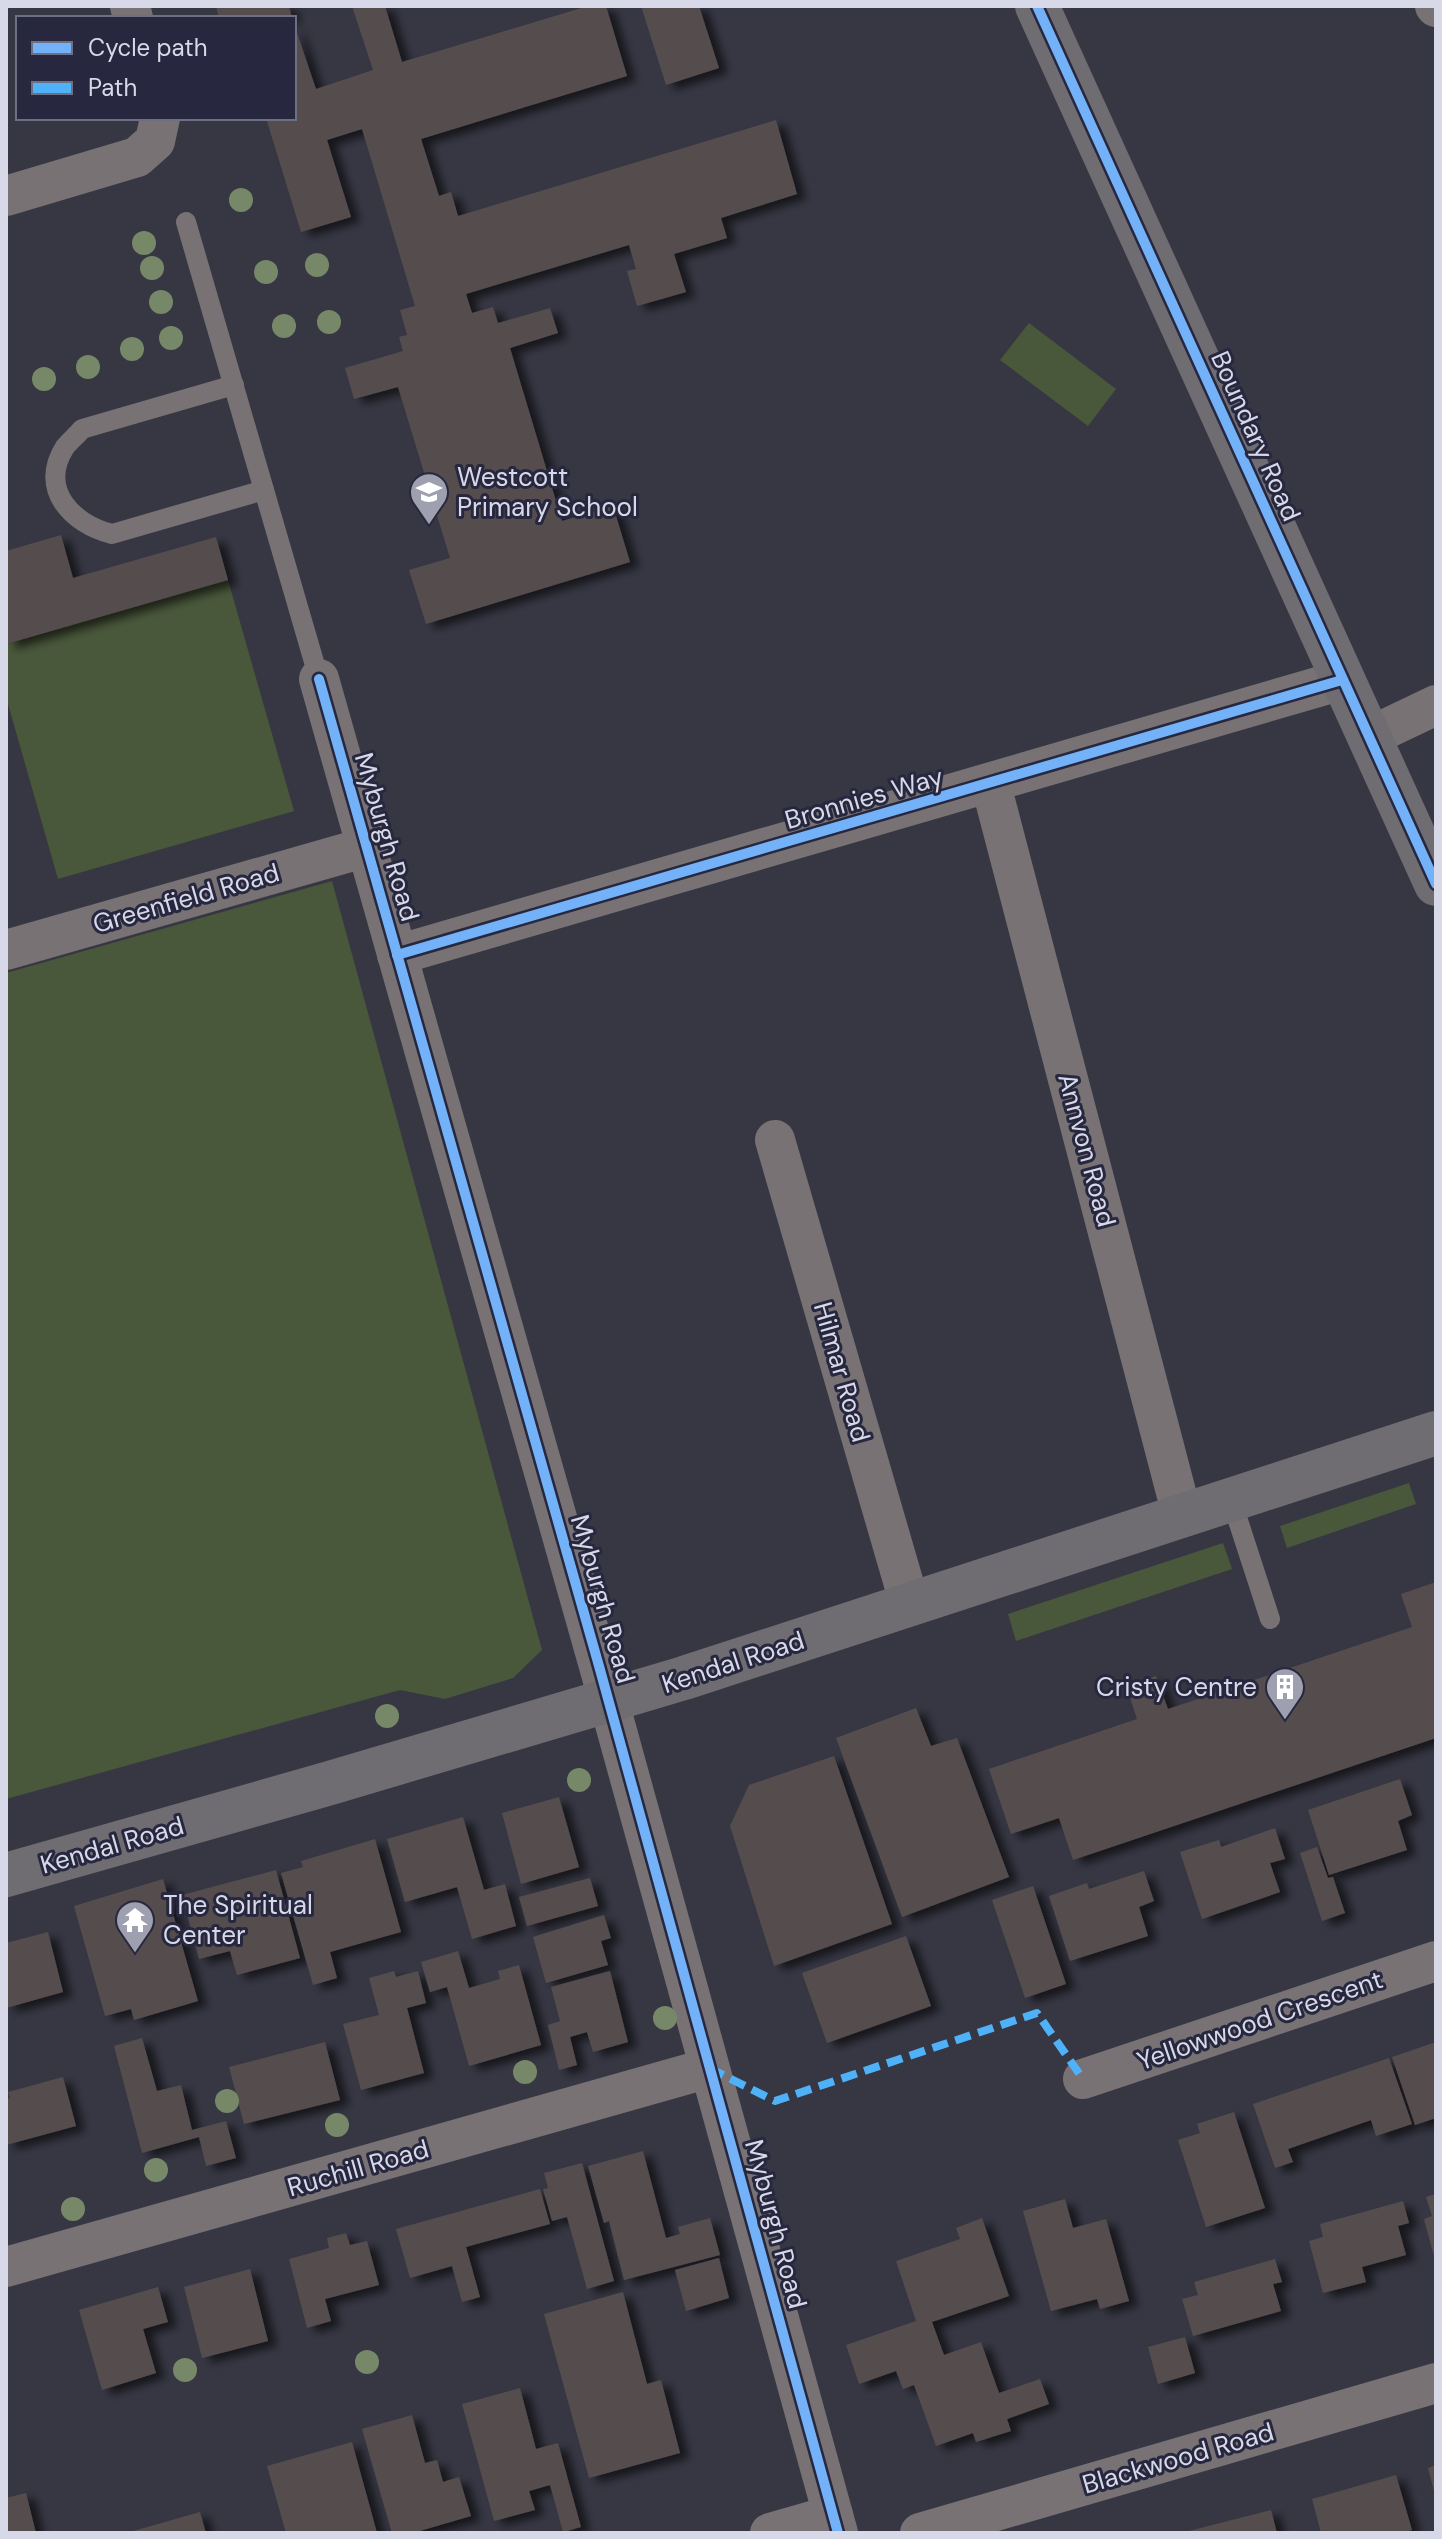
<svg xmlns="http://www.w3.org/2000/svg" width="1442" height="2539" viewBox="0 0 1442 2539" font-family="'DM Sans',sans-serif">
	<defs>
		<filter id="shadow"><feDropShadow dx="9" dy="5" stdDeviation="4" flood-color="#0009"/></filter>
	</defs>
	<rect width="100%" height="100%" fill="#373744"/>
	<g fill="#49573a">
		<path d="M1029,323L1116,389L1088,426L1000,360Z"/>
		<path d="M228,580L294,811L58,879L6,697V644Z"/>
		<path d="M332,881L542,1650L513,1678L445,1699L400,1690L6,1799V973Z"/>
		<path d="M1409,1483L1416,1504L1287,1548L1280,1526Z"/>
		<path d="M1223,1543L1232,1569L1016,1641L1008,1614Z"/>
	</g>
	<g fill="#544d4d" filter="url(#shadow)">
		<path d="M216,6H289L292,18H219Z"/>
		<path d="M352,6H385L402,62L588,6H606L627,76L421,139L439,196L451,192L458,216L776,120L797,194L721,218L727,238L674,254L686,292L637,306L627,271L636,269L629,245L466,294L472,313L493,307L498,323L550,308L558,333L510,348L562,521L613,506L630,562L426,624L409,570L450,558L398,387L354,399L345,368L403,351L399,337L407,335L400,310L415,306L362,129L327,140L351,217L301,232L266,118H294V24L316,89L373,70Z"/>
		<path d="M641,6H699L719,68L666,85Z"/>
		<path d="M61,535L73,578L216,537L228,580L6,644V551Z"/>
		<path d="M1436,1582V1738L1073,1860L1059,1818L1011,1834L989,1769L1137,1719L1126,1686L1156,1676L1168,1709L1412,1627L1401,1594Z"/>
		<path d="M916,1708L931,1746L957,1738L1009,1877L902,1917L836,1738Z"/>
		<path d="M834,1756L892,1924L774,1966L730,1826L749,1785Z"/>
		<path d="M1400,1779L1412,1815L1398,1821L1407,1850L1329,1875L1308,1810Z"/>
		<path d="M559,1797L579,1867L521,1884L502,1813Z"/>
		<path d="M463,1817L484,1890L505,1884L516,1926L472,1939L457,1887L405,1902L387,1839Z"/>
		<path d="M1275,1828L1285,1859L1270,1863L1280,1892L1202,1919L1180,1852L1219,1840L1221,1847Z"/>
		<path d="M375,1839L401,1932L330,1952L337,1978L313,1985L281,1873L303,1867L301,1861Z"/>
		<path d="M1317,1847L1328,1878L1333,1877L1345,1913L1322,1921L1300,1853Z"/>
		<path d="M276,1870L300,1958L237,1975L230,1951L199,1959L182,1895Z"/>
		<path d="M1144,1871L1154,1901L1139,1907L1148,1936L1070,1961L1049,1896L1087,1883L1089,1889Z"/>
		<path d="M590,1878L598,1906L527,1926L519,1897Z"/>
		<path d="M163,1879L198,2001L134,2020L131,2009L105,2016L74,1906Z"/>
		<path d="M1033,1886L1066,1984L1025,1998L992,1900Z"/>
		<path d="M604,1915L611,1938L601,1941L608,1965L546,1983L533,1937Z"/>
		<path d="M48,1932L63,1992L6,2008V1943Z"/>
		<path d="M906,1936L931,2006L827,2043L802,1973Z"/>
		<path d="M458,1951L469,1988L500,1979L498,1971L519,1965L541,2045L469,2066L447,1987L430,1992L421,1962Z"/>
		<path d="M394,1971L396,1977L418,1971L426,2003L407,2008L424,2073L361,2090L343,2024L379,2015L369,1978Z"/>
		<path d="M610,1971L628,2042L593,2052L587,2032L570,2037L577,2065L559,2070L548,2025L560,2021L551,1987Z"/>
		<path d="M142,2038L157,2091L181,2085L192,2130L226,2121L236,2158L206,2166L199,2137L142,2153L114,2046Z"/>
		<path d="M325,2042L340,2100L244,2124L229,2067Z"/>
		<path d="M1436,2042V2118L1415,2125L1392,2057Z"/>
		<path d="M1389,2058L1412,2124L1376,2136L1371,2120L1288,2149L1293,2162L1275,2168L1253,2104Z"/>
		<path d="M63,2077L76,2126L6,2145V2099L10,2098L8,2092Z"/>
		<path d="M1234,2112L1265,2208L1206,2227L1178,2140L1200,2133L1197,2124Z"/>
		<path d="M643,2151L666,2238L680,2234L678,2227L710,2218L720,2255L624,2280L609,2221L604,2223L588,2166Z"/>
		<path d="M582,2163L614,2281L587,2289L567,2217L552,2221L543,2189L548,2188L544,2173Z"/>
		<path d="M540,2189L550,2224L466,2247L480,2297L462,2302L452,2266L410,2278L396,2229Z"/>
		<path d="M1436,2194V2259L1435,2260L1424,2219L1432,2216L1426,2197Z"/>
		<path d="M1065,2199L1073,2228L1106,2219L1129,2301L1100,2309L1097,2299L1051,2311L1023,2211Z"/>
		<path d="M1403,2201L1409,2223L1398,2226L1406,2255L1362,2267L1366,2282L1323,2293L1309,2241L1323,2237L1320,2224Z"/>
		<path d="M982,2218L1009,2296L932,2322L944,2355L981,2342L999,2393L1040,2379L1049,2404L1007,2419L1011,2431L976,2442L973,2433L936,2446L914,2385L903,2389L896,2371L859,2384L846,2345L916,2321L896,2261L960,2239L956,2228Z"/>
		<path d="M346,2233L350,2245L367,2241L379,2285L325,2299L331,2321L307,2328L289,2259L329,2248L327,2238Z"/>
		<path d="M719,2258L729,2298L686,2311L675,2270Z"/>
		<path d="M1275,2259L1282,2282L1273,2284L1281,2311L1193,2336L1182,2299L1198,2295L1194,2282Z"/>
		<path d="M250,2269L268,2341L202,2358L184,2287Z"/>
		<path d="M158,2287L168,2322L143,2329L156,2373L102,2390L79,2310Z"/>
		<path d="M623,2292L647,2384L661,2380L680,2453L589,2478L544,2314Z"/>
		<path d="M1185,2337L1195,2373L1158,2384L1148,2347Z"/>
		<path d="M520,2388L536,2449L558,2443L581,2527L563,2532L550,2485L529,2491L535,2510L494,2521L462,2404Z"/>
		<path d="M412,2415L425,2463L437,2460L443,2482L459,2477L471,2516L413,2533H392L362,2429Z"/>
		<path d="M352,2442L377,2533H286L267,2466Z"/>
		<path d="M1436,2465V2495H1435L1428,2468Z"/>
		<path d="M1396,2475L1412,2530L1401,2533H1321L1312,2499Z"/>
		<path d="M26,2493L36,2533H6V2498Z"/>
		<path d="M1271,2510L1277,2533H1185V2532Z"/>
		<path d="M200,2512L206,2533H130V2532Z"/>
	</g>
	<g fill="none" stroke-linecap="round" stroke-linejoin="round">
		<g stroke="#787274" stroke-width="20">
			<path d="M186,222L319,679"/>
			<path d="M234,385L82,429C77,435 70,441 65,447C38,489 72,524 112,534L264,490"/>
			<path d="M1231,1499L1270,1619"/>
		</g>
		<g stroke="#787274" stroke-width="40">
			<path d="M130,6L133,18"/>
			<path d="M1435,6L1436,7"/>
			<path d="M6,196L137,157L155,141L160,118"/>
			<path d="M319,679L599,1666L838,2533"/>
			<path d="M1369,737L1436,705"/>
			<path d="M991,785L1182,1515"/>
			<path d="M6,950L367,847"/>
			<path d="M397,955L1342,680"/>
			<path d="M775,1140L910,1605"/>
			<path d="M1083,2079L1436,1961"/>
			<path d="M6,2267L709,2068"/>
			<path d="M770,2533L833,2515"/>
			<path d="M920,2533L1436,2383"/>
		</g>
		<g stroke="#706d72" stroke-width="44">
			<path d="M1037,6L1436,884"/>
			<path d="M6,1875L330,1783L684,1678L1436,1433"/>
		</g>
		<path stroke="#4fb1f8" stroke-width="8" stroke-dasharray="16 8" stroke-linecap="butt" d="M709,2068L775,2101L1037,2013L1083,2079"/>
		<defs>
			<g id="cycleway">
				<path d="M1037,6L1436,884"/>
				<path d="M319,679L599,1666L838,2533"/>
				<path d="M397,955L1342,680"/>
			</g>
		</defs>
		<use href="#cycleway" stroke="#27283f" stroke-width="15"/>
		<use href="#cycleway" stroke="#73b2f8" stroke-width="10"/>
	</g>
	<g fill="#778868">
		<circle cx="241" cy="200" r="12"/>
		<circle cx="144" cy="243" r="12"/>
		<circle cx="317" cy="265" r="12"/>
		<circle cx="152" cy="268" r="12"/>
		<circle cx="266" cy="272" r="12"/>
		<circle cx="161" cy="302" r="12"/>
		<circle cx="329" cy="322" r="12"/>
		<circle cx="284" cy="326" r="12"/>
		<circle cx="171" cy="338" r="12"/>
		<circle cx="132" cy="349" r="12"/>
		<circle cx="88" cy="367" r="12"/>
		<circle cx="44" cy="379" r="12"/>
		<circle cx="387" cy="1716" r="12"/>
		<circle cx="579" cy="1780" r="12"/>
		<circle cx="665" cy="2018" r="12"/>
		<circle cx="525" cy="2072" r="12"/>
		<circle cx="227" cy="2101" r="12"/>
		<circle cx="337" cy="2125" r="12"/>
		<circle cx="156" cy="2170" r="12"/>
		<circle cx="73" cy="2209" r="12"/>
		<circle cx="367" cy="2362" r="12"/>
		<circle cx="185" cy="2370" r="12"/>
	</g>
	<defs>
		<symbol id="school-pin" viewBox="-11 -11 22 30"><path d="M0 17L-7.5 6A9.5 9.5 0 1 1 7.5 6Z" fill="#9fa0af" stroke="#27283f"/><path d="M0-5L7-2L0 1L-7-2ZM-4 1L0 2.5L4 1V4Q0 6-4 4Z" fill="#fff"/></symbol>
		<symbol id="building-pin" viewBox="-11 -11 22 30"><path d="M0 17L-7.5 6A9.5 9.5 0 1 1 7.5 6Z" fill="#9fa0af" stroke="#27283f"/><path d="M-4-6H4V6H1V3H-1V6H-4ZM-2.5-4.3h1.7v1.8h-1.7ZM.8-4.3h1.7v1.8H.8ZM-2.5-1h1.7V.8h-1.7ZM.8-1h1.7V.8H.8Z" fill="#fff"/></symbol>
		<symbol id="temple-pin" viewBox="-11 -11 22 30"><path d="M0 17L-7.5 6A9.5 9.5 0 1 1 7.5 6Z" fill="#9fa0af" stroke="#27283f"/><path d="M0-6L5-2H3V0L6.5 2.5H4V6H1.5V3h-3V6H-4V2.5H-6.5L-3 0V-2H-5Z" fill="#fff"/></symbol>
	</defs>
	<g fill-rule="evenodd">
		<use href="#school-pin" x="407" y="470" width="44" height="60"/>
		<use href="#building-pin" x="1263" y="1665" width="44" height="60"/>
		<use href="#temple-pin" x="113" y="1898" width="44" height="60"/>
	</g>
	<g text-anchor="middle" stroke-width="6" stroke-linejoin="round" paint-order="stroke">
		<g font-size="26" fill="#d7d9e8" stroke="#27283f">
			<text transform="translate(1256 436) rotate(66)" y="9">Boundary Road</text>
			<text transform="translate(864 798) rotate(-16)" y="9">Bronnies Way</text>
			<text transform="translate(387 837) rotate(74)" y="9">Myburgh Road</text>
			<text transform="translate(186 898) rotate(-16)" y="9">Greenfield Road</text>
			<text transform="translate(1087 1150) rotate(75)" y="9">Annvon Road</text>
			<text transform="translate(842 1372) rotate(74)" y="9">Hilmar Road</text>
			<text transform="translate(603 1599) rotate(74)" y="9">Myburgh Road</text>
			<text transform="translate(733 1662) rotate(-18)" y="9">Kendal Road</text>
			<text transform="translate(112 1845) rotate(-16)" y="9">Kendal Road</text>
			<text transform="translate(1260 2020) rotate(-19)" y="9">Yellowwood Crescent</text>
			<text transform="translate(358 2168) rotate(-16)" y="9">Ruchill Road</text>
			<text transform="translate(776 2224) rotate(75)" y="9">Myburgh Road</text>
			<text transform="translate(1178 2458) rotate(-16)" y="9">Blackwood Road</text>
		</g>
		<g font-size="26" fill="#d7d9e8" stroke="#27283f" text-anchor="start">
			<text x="457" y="486">Westcott<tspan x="457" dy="30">Primary School</tspan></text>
			<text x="1257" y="1696" text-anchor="end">Cristy Centre</text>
			<text x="163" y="1914">The Spiritual<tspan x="163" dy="30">Center</tspan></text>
		</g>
	</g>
	<rect width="1442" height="2539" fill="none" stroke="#d7d9e8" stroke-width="16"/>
	<rect x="16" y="16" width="280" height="104" fill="#27283f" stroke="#6d6f83" stroke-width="2"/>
	<rect x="32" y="42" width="40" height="12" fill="#73b2f8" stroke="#6d6f83" stroke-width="2"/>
	<text x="88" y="56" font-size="24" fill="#d7d9e8">Cycle path</text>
	<rect x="32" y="82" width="40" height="12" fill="#4fb1f8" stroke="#6d6f83" stroke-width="2"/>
	<text x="88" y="96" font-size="24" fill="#d7d9e8">Path</text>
</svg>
